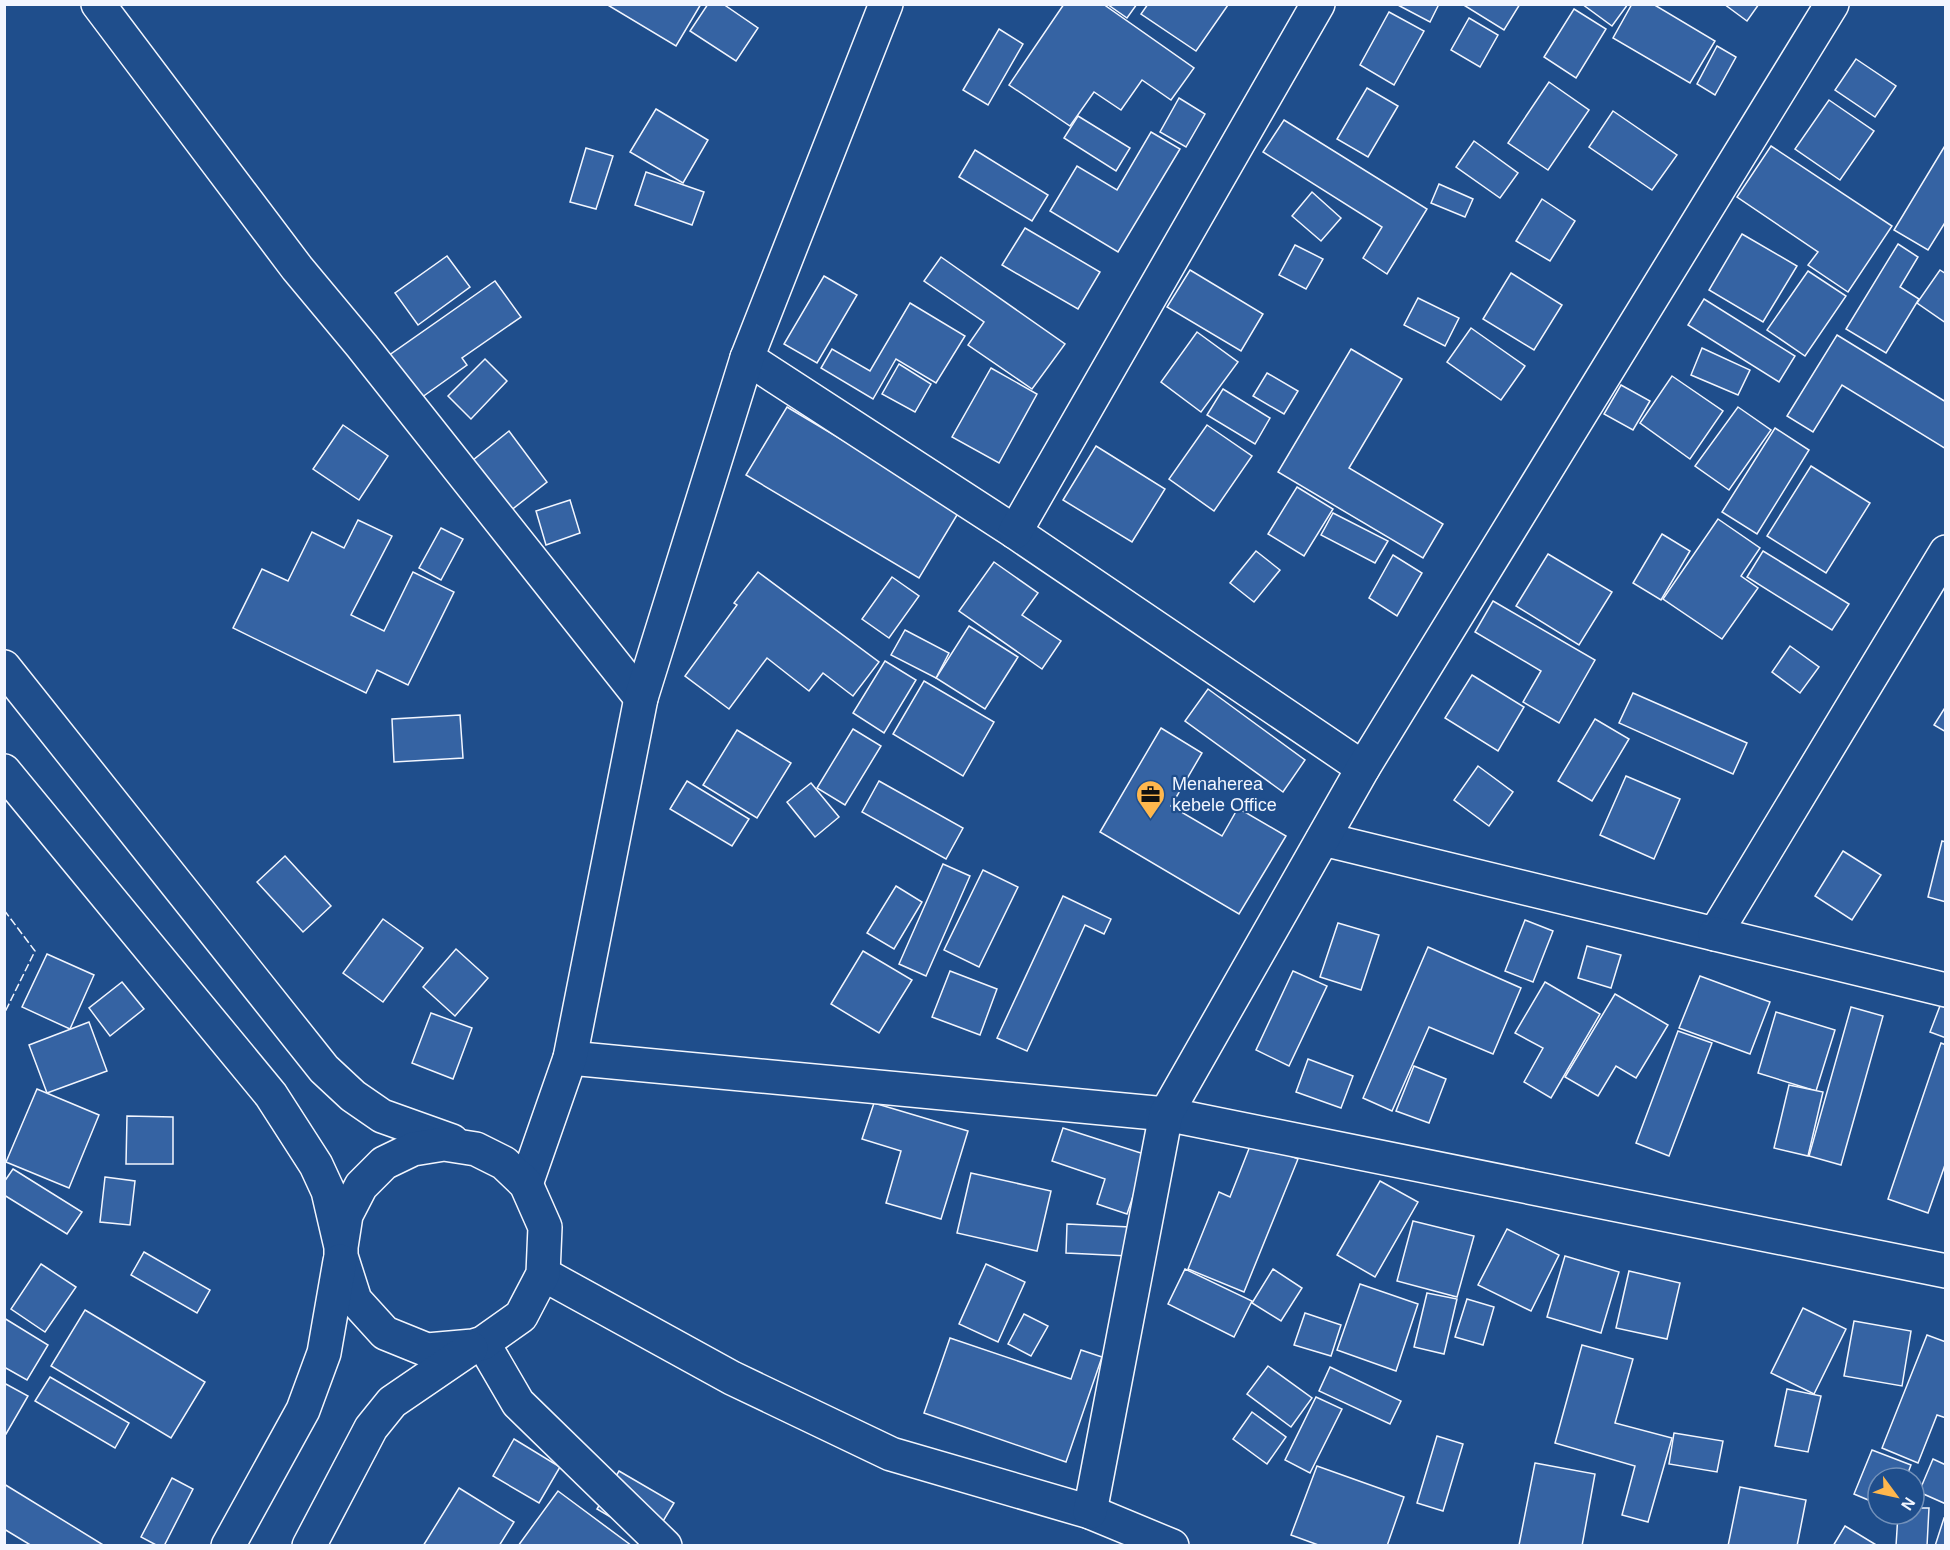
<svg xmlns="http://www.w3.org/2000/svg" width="1950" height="1550" viewBox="0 0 1950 1550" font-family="Arial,sans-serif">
	<rect width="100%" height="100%" fill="#1f4e8c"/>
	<g fill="#3563a3" stroke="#f2f6ff" stroke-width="1.5">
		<path d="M606,4H701L676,46Z"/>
		<path d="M708,4H723L758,28L736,61L690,31Z"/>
		<path d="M1064,4H1103L1194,68L1171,100L1142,80L1121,110L1094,92L1070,126L1009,85Z"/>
		<path d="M1107,4H1137L1127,18Z"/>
		<path d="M1148,4H1228V5L1196,51L1141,14Z"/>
		<path d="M1396,4H1439L1430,22Z"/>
		<path d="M1462,4H1520L1504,30Z"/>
		<path d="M1582,4H1628L1612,26Z"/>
		<path d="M1632,4H1653L1715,41L1690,83L1613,38Z"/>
		<path d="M1724,4H1759L1747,21Z"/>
		<path d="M1574,9L1606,29L1576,78L1544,57Z"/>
		<path d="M1389,12L1424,31L1394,85L1360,65Z"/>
		<path d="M1469,18L1498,35L1480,67L1451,50Z"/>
		<path d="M999,29L1023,44L988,105L963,90Z"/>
		<path d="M1717,46L1736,57L1715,95L1697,84Z"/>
		<path d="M1856,59L1896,86L1875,117L1835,90Z"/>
		<path d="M1549,82L1589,110L1548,170L1508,143Z"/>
		<path d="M1367,88L1398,106L1368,157L1337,139Z"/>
		<path d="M1179,98L1205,114L1186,147L1160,132Z"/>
		<path d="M1829,100L1874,131L1840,180L1795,149Z"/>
		<path d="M656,109L708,140L683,183L630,152Z"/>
		<path d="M1613,111L1677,155L1652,190L1589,147Z"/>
		<path d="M1078,116L1130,148L1116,171L1064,138Z"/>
		<path d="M1284,120L1427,209L1387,274L1363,258L1382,227L1263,152Z"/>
		<path d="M1151,132L1180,149L1118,252L1050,211L1077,166L1117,190Z"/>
		<path d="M1474,141L1518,173L1500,198L1456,167Z"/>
		<path d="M1946,144V221L1928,250L1894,230Z"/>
		<path d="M1771,146L1892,226L1848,292L1808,265L1818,252L1737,197Z"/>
		<path d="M586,148L613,156L596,209L570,202Z"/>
		<path d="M975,150L1048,195L1032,221L959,177Z"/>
		<path d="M646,172L704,192L692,225L635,205Z"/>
		<path d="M1439,184L1473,199L1465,217L1431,203Z"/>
		<path d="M1312,192L1341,218L1321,241L1292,216Z"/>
		<path d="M1542,199L1575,221L1550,261L1516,241Z"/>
		<path d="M1025,228L1100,272L1078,309L1002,265Z"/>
		<path d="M1742,234L1797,266L1763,322L1709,290Z"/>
		<path d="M1898,244L1918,257L1900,287L1919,299L1886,353L1846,329Z"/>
		<path d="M1295,245L1323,259L1306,289L1279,275Z"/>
		<path d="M447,256L470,287L418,325L395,293Z"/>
		<path d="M941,257L1065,344L1032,389L968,345L984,322L924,281Z"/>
		<path d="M1190,270L1263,314L1241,351L1167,307Z"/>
		<path d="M1940,270L1946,274V323L1917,303Z"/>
		<path d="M1808,271L1846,296L1805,356L1767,330Z"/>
		<path d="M1511,273L1562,305L1534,350L1483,319Z"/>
		<path d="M824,276L857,295L817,363L784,344Z"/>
		<path d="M495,281L521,317L462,358L467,365L418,400L388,356Z"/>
		<path d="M1418,298L1459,318L1445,346L1404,325Z"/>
		<path d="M1704,299L1795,356L1779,382L1688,325Z"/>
		<path d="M910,303L965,336L936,383L896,359L873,399L821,368L832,349L870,371Z"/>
		<path d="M1471,328L1525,366L1501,400L1447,362Z"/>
		<path d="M1197,332L1238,362L1201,412L1161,382Z"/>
		<path d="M1837,335L1946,402V449L1842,385L1813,432L1787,416Z"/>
		<path d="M1702,348L1750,370L1738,395L1691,375Z"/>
		<path d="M1351,349L1402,379L1349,468L1443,524L1423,558L1278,472Z"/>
		<path d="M485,359L507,381L471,419L448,396Z"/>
		<path d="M899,364L931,384L915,412L882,394Z"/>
		<path d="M991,368L1037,394L999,463L952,437Z"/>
		<path d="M1267,373L1298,391L1284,414L1253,396Z"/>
		<path d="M1672,376L1723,411L1690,459L1640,423Z"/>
		<path d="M1621,385L1650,401L1633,430L1604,414Z"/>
		<path d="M1223,389L1270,418L1255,444L1207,415Z"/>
		<path d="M787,407L960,510L919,578L746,475Z"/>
		<path d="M1738,407L1771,430L1729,490L1695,466Z"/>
		<path d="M343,425L388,456L359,500L313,469Z"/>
		<path d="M1207,425L1252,456L1214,511L1169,479Z"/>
		<path d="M1775,428L1809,450L1757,534L1722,512Z"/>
		<path d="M509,431L547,482L505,515L467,465Z"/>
		<path d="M1096,446L1165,489L1132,542L1063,500Z"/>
		<path d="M1811,466L1870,503L1826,573L1767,536Z"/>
		<path d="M1297,487L1333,509L1304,556L1268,534Z"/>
		<path d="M570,500L580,533L546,545L536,511Z"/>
		<path d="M1333,513L1388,541L1375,563L1321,535Z"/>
		<path d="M1718,519L1760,548L1741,576L1758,588L1722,639L1663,599Z"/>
		<path d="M358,520L392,536L351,615L384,631L413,572L454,592L408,685L377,670L366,693L233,628L262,569L288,581L312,532L344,548Z"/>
		<path d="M441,528L463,539L441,580L419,568Z"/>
		<path d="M1662,534L1690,551L1661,600L1633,583Z"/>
		<path d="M1256,551L1280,570L1254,602L1230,583Z"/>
		<path d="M1763,551L1849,604L1832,630L1747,577Z"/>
		<path d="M1548,554L1612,592L1579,645L1516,606Z"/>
		<path d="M1393,555L1422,573L1397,616L1369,598Z"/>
		<path d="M994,562L1038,593L1022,615L1061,641L1042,669L959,611Z"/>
		<path d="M758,572L879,662L853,696L823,673L809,691L767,658L729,709L685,676L737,605L734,603Z"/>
		<path d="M892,577L919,596L889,638L862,619Z"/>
		<path d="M1493,601L1595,660L1559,723L1523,702L1541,671L1475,632Z"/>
		<path d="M969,626L1018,657L985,709L936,678Z"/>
		<path d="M905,630L949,653L936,678L891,655Z"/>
		<path d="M1790,646L1819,667L1800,693L1772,672Z"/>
		<path d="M885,661L916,680L884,733L853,713Z"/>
		<path d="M1472,675L1524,707L1498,751L1445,718Z"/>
		<path d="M924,681L994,722L963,776L893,734Z"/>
		<path d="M1208,689L1305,760L1283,792L1185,721Z"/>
		<path d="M1633,693L1747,743L1733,774L1619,723Z"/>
		<path d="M1946,706V732L1934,725Z"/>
		<path d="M460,715L463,758L394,762L392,719Z"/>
		<path d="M1595,719L1629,739L1592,801L1558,781Z"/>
		<path d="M1161,728L1202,753L1171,806L1222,836L1238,808L1286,836L1239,914L1100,832Z"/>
		<path d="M853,729L881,746L845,805L817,788Z"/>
		<path d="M737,730L791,763L757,818L703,785Z"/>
		<path d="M1478,766L1513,792L1489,826L1454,800Z"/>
		<path d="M1626,776L1680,799L1654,859L1600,835Z"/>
		<path d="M687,781L749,819L732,846L670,809Z"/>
		<path d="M879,781L963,828L946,859L862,812Z"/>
		<path d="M811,783L839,817L815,837L787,802Z"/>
		<path d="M1942,841L1946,842V902L1928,897Z"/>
		<path d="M1843,851L1881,875L1852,920L1815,896Z"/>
		<path d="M285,856L331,906L303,932L257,882Z"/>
		<path d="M943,864L970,876L926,976L899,964Z"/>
		<path d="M983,870L1018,887L979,967L944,950Z"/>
		<path d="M896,886L922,902L894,949L867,933Z"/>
		<path d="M1063,896L1111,919L1104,934L1085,925L1027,1051L997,1038Z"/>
		<path d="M383,919L423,948L383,1002L343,973Z"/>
		<path d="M1525,920L1553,931L1533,982L1505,971Z"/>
		<path d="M1338,923L1379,935L1361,990L1320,977Z"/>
		<path d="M1587,946L1621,955L1611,988L1578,978Z"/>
		<path d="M1428,947L1521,988L1493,1054L1429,1027L1392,1111L1363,1098Z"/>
		<path d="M456,949L488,978L455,1016L423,987Z"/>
		<path d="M863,951L912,980L879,1033L831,1004Z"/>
		<path d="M47,954L94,975L70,1029L22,1007Z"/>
		<path d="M950,971L997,989L980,1035L932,1017Z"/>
		<path d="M1293,971L1327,986L1289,1066L1256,1050Z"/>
		<path d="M1700,976L1770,1002L1750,1054L1679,1028Z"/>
		<path d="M122,982L144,1009L110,1036L89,1008Z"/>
		<path d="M1545,982L1600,1014L1551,1098L1524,1082L1543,1048L1515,1033Z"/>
		<path d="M1615,994L1668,1025L1636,1078L1616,1066L1598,1096L1565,1077Z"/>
		<path d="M1943,998H1946V1038L1930,1032Z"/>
		<path d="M1851,1007L1883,1016L1841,1165L1809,1156Z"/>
		<path d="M1776,1012L1835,1030L1816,1091L1758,1073Z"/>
		<path d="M431,1013L472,1028L453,1079L412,1063Z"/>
		<path d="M89,1022L107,1071L47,1093L29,1045Z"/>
		<path d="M1678,1031L1712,1043L1669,1156L1636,1143Z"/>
		<path d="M1941,1043L1946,1045V1162L1928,1213L1888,1199Z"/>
		<path d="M1308,1059L1353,1076L1341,1108L1296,1092Z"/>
		<path d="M1414,1066L1446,1079L1429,1123L1396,1111Z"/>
		<path d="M1789,1085L1823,1092L1808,1156L1774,1148Z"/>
		<path d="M37,1089L99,1115L69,1188L6,1162Z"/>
		<path d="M874,1103L968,1131L941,1219L886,1203L901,1151L862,1139Z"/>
		<path d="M127,1116L173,1117V1164H126Z"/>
		<path d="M1063,1128L1147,1155L1127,1214L1097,1204L1105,1179L1052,1161Z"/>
		<path d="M1252,1141L1298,1159L1244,1292L1188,1269L1219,1192L1230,1197Z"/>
		<path d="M13,1169L82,1212L67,1234L4,1195V1182Z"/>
		<path d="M971,1173L1051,1191L1037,1251L957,1233Z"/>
		<path d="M105,1177L135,1181L130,1225L100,1222Z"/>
		<path d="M1380,1181L1418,1202L1375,1277L1337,1255Z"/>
		<path d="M1413,1221L1474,1236L1457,1297L1397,1281Z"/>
		<path d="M1067,1224L1130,1227L1129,1256L1066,1253Z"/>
		<path d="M1507,1229L1559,1255L1531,1311L1478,1285Z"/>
		<path d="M144,1252L210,1290L197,1313L131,1275Z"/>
		<path d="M1565,1256L1619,1272L1601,1333L1547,1317Z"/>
		<path d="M41,1264L76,1287L45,1332L11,1309Z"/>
		<path d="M986,1264L1025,1282L998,1342L959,1324Z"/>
		<path d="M1185,1269L1252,1301L1234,1337L1168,1304Z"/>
		<path d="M1273,1269L1302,1288L1281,1321L1252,1303Z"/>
		<path d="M1629,1271L1680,1283L1667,1339L1616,1328Z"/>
		<path d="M1360,1284L1418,1304L1396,1371L1337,1350Z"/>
		<path d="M1427,1293L1457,1299L1444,1354L1414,1347Z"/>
		<path d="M1467,1299L1494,1307L1483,1345L1455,1337Z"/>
		<path d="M1803,1308L1846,1329L1814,1394L1771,1373Z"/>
		<path d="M85,1310L205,1382L171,1438L51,1366Z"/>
		<path d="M1305,1313L1341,1325L1331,1356L1294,1345Z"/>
		<path d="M1024,1314L1048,1326L1031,1356L1008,1344Z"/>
		<path d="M4,1318L48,1345L27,1380L4,1367Z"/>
		<path d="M1854,1321L1911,1331L1902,1386L1844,1376Z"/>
		<path d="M1927,1335L1946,1342V1418L1937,1415L1918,1463L1882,1448Z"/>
		<path d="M950,1338L1071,1379L1081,1350L1102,1357L1066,1462L924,1413Z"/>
		<path d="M1582,1345L1633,1359L1615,1423L1672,1438L1648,1522L1622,1515L1635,1466L1555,1443Z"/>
		<path d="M1268,1366L1312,1398L1291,1427L1247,1394Z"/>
		<path d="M1330,1367L1401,1401L1390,1424L1319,1391Z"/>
		<path d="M50,1377L129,1423L115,1448L35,1401Z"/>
		<path d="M4,1383L28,1396L6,1434L4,1433Z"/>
		<path d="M1787,1389L1821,1396L1808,1452L1775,1446Z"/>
		<path d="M1316,1397L1342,1409L1310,1473L1285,1460Z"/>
		<path d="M1252,1412L1286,1437L1267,1464L1233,1439Z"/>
		<path d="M1674,1433L1723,1441L1717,1472L1669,1464Z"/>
		<path d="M1437,1436L1463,1444L1443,1511L1417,1503Z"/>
		<path d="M514,1439L560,1467L539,1503L493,1476Z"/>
		<path d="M1872,1450L1911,1465L1906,1478H1878V1504L1854,1494Z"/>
		<path d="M1933,1459L1946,1465V1504L1919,1492Z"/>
		<path d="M1535,1463L1595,1474L1582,1546L1519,1545Z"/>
		<path d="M1317,1466L1404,1497L1387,1546H1321L1291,1535Z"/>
		<path d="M619,1471L674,1503L651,1541L597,1509Z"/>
		<path d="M172,1478L193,1489L164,1546H158L141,1537Z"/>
		<path d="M4,1484L105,1546H32L4,1529Z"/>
		<path d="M1740,1487L1806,1500L1797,1546H1728Z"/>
		<path d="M459,1488L514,1522L499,1546H423Z"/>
		<path d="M558,1491L632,1546H518Z"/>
		<path d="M1914,1508H1929L1927,1546H1896L1898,1514H1914Z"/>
		<path d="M1944,1518L1946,1519V1546H1935Z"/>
		<path d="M1845,1526L1878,1546H1833Z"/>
	</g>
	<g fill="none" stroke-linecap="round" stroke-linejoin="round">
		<defs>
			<g id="street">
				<path d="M98,4L297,268L362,346L641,698"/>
				<path d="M747,358L1015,532L1363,768"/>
				<path d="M1015,532L1318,4"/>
				<path d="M1323,839L1715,934L1946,552"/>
				<path d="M1715,934L1946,990"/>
				<path d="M570,1058L1166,1114L1946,1271"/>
				<path d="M526,1184L570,1058L641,698L747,358L886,4"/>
				<path d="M543,1274L732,1378L891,1454L1090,1512L1172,1546"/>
				<path d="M483,1343L518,1403L665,1546"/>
				<path d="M1090,1512L1166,1114L1363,768L1832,4"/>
			</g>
			<g id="secondary">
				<path d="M4,667L324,1069L353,1096L382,1116L452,1141"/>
				<path d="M4,771L271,1095L316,1165L328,1191L341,1247V1256L355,1300L385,1333L427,1350L473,1346L483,1343L521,1316L543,1274L545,1227L526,1184L504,1163L476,1149L444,1144L413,1149L384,1163L361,1186L346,1215L341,1247"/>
				<path d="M228,1546L303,1410L324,1353L340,1261"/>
				<path d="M309,1546L371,1428L392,1402L471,1348"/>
			</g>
		</defs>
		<use href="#street" stroke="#f2f6ff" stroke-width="36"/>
		<use href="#secondary" stroke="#f2f6ff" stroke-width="36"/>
		<use href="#street" stroke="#1f4e8c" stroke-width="33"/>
		<use href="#secondary" stroke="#1f4e8c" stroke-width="33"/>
		<path stroke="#f2f6ff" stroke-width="1.5" stroke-dasharray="8 3" stroke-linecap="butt" d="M4,910L35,951L4,1014"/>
	</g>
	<defs>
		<symbol id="office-pin" viewBox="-11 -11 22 30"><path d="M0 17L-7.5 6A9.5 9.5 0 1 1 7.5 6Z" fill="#ffb74d" stroke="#1f4e8c"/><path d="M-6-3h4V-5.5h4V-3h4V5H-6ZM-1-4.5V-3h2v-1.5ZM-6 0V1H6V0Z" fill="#111"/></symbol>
	</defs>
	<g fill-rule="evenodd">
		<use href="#office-pin" x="1134" y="778" width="33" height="45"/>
	</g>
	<g text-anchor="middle" stroke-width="4.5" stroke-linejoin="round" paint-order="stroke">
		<g font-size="18" fill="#f2f6ff" stroke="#1f4e8c" text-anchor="start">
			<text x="1172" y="790">Menaherea<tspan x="1172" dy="21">kebele Office</tspan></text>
		</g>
	</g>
	<rect width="1950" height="1550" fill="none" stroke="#f2f6ff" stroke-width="12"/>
	<g transform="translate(1896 1496) rotate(123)"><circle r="28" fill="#1f4e8c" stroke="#7391ba" stroke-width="1.5"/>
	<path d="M0-4.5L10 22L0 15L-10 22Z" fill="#ffb74d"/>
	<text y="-9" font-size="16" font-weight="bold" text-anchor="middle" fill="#f2f6ff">N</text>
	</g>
</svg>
